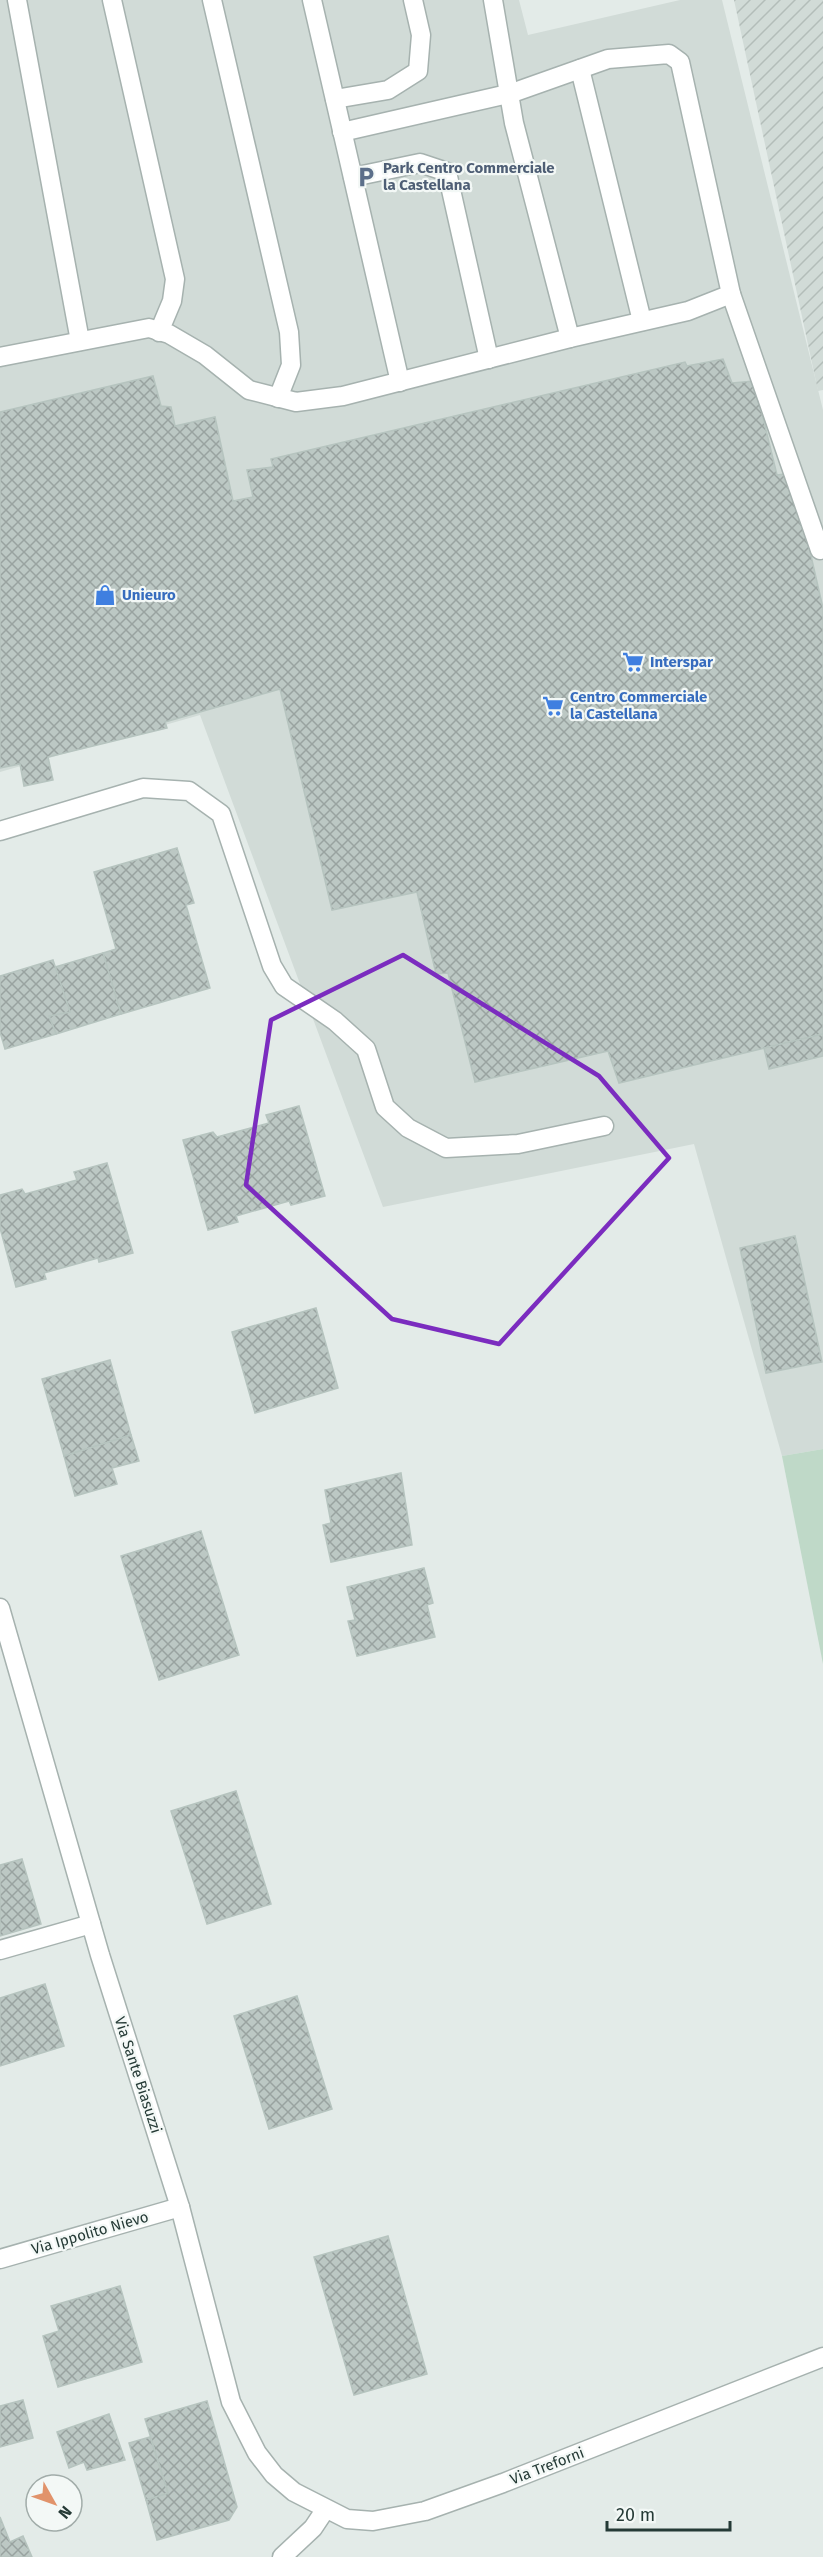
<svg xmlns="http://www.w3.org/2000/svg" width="823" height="2557" viewBox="0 0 823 2557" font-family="'Fira Sans',sans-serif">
	<defs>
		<pattern id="industrial-furrows" width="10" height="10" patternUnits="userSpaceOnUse" patternTransform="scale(1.5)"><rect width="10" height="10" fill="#d1dbd7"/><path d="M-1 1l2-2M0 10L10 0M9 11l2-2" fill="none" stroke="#b3bdb9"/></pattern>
		<pattern id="building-cross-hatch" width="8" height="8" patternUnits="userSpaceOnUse" patternTransform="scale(1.5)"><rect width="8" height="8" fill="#bcc8c4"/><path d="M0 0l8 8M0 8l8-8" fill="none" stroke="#99a3a0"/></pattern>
	</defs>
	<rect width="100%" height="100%" fill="#e3ebe8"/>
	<path fill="#d1dbd7" d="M0,0H519L528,35L680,0H722L823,410V1449L782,1456L694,1144L383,1207L200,715L0,772Z"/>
	<path fill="url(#industrial-furrows)" d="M734,0H823V390L818,391Z"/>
	<path fill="#bfd9c8" d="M823,1449V1664L782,1456Z"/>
	<g fill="url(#building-cross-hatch)" stroke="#b6c4bf" stroke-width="1.5">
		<path d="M723,359L732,383L754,381L777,475L792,473L823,608V1034L619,1083L608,1051L475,1082L448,973L436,974L417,892L332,910L280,689L165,722L167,728L48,757L53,780L24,786L20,764L0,768V412L153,376L161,406L171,407L175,426L215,417L233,501L253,497L247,470L273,467L271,459L685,362L687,366Z"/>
		<path d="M177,848L194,903L186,905L210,988L121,1014L103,953L116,949L94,872Z"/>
		<path d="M103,953L121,1014L56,1034L49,1016L70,1012L55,967Z"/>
		<path d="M53,960L70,1012L49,1016L56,1034L5,1049L0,1032V976Z"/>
		<path d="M823,1034V1056L769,1069L764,1048Z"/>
		<path d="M299,1106L325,1196L291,1205L289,1201L236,1216L238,1222L208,1230L183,1140L213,1132L217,1137L269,1123L266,1115Z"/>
		<path d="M107,1163L133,1253L99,1262L98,1258L44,1273L46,1279L16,1287L0,1228V1195L22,1189L25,1194L77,1180L74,1172Z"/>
		<path d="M795,1236L822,1362L766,1373L740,1248Z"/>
		<path d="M316,1308L338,1388L255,1413L232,1332Z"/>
		<path d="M110,1360L131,1435L64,1456L42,1379Z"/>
		<path d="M131,1435L139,1461L112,1468L117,1484L75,1496L64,1456Z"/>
		<path d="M401,1473L412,1545L331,1562L323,1525L331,1523L325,1490Z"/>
		<path d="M201,1531L239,1655L159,1680L121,1556Z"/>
		<path d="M424,1568L433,1603L427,1605L435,1637L357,1656L348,1621L355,1620L347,1587Z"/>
		<path d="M236,1791L271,1904L207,1924L171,1811Z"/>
		<path d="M22,1859L41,1924L0,1936V1865Z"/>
		<path d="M45,1984L64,2046L0,2066V1998Z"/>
		<path d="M297,1996L332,2109L269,2129L234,2016Z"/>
		<path d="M388,2236L427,2374L354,2395L314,2257Z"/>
		<path d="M120,2286L142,2362L58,2387L43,2336L59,2331L51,2306Z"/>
		<path d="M23,2400L33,2438L0,2447V2406Z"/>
		<path d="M207,2401L237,2507L229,2520L157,2540L146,2500L168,2493L145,2419Z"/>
		<path d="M109,2414L125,2460L87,2470L84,2462L69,2468L57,2432Z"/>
		<path d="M150,2437L168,2493L146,2500L129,2443Z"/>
		<path d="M0,2517L10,2542L23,2536L32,2557H0Z"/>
	</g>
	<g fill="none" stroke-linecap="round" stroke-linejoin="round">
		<defs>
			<g id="minor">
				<path d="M17,0L80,341"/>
				<path d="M112,0L175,279L172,301L159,332"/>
				<path d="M212,0L289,332L291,365L278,398"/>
				<path d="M312,0L400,382"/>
				<path d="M580,69L642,321"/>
				<path d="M335,99L388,90L418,71L421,35L413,0"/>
				<path d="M342,132L512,93L608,59L669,54L680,62L731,294L688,311L570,338"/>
				<path d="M353,177L420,163L447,172L489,359"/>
				<path d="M731,294L820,550"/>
				<path d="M0,357L149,328L169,334L205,355L249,390L296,402L343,396L570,338L514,123L493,0"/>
				<path d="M0,831L143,788L189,791L221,814L272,966L284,986L335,1021L366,1049L385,1107L408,1128L446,1148L518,1144L604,1126"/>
				<path d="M0,1608L100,1955L180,2207L231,2402L257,2453L274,2475L294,2492L347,2519L373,2521L425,2511L503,2483L823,2357"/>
				<path d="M0,1950L91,1924"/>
				<path d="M0,2259L180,2207"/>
				<path d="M282,2557L313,2528L325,2510"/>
			</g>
		</defs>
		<use href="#minor" stroke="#a6b2af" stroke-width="21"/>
		<use href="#minor" stroke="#fff" stroke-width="18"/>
	</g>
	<path fill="none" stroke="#7b2cbf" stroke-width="4.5" stroke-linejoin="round" d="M403,955L599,1076L669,1158L499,1344L392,1319L246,1185L271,1020Z"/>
	<defs>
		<symbol id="parking-bare" viewBox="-9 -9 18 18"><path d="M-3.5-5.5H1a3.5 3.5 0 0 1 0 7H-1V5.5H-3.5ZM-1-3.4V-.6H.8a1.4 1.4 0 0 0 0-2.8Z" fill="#5c6f8a" stroke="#f3f8f6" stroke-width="2.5" paint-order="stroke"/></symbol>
		<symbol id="shop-bare" viewBox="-9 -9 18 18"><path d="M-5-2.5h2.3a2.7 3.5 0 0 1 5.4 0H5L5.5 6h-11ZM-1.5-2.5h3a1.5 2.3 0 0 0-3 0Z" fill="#3f7fe0" stroke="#f3f8f6" stroke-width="2.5" paint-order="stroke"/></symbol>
		<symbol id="supermarket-bare" viewBox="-9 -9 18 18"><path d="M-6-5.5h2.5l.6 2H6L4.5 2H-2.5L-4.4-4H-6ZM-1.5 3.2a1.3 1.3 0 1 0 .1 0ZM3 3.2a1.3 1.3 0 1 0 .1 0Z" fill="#3f7fe0" stroke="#f3f8f6" stroke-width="2.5" paint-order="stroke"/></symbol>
	</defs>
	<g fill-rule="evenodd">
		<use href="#parking-bare" x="351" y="162" width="30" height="30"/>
		<use href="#shop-bare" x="90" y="580" width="30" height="30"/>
		<use href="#supermarket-bare" x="618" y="647" width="30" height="30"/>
		<use href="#supermarket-bare" x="538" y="691" width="30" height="30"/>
	</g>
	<g text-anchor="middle" stroke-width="4.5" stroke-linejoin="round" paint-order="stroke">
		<g font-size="15" font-weight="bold" fill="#4e5e75" stroke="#f3f8f6" text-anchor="start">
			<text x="383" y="173">Park Centro Commerciale<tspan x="383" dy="17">la Castellana</tspan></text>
		</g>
		<g font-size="15" font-weight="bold" fill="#366cbe" stroke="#f3f8f6" text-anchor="start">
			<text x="122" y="600">Unieuro</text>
			<text x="650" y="667">Interspar</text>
			<text x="570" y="702">Centro Commerciale<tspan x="570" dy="17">la Castellana</tspan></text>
		</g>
		<g font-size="15" fill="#253a36" stroke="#f3f8f6">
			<text transform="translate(138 2075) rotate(72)" y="5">Via Sante Biasuzzi</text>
			<text transform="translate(90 2233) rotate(-16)" y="5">Via Ippolito Nievo</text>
			<text transform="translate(547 2466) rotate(-21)" y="5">Via Treforni</text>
		</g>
	</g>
	<g transform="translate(54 2503) rotate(130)"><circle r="28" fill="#f3f8f6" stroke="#a1aca9" stroke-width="1.5"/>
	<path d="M0-4.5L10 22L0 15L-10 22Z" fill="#e1936b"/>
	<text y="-9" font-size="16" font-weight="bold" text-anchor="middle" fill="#253a36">N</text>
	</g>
	<path d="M607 2521v9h123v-9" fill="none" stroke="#253a36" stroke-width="3"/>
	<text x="616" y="2521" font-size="18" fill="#253a36" stroke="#f3f8f6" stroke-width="4.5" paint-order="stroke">20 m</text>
</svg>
